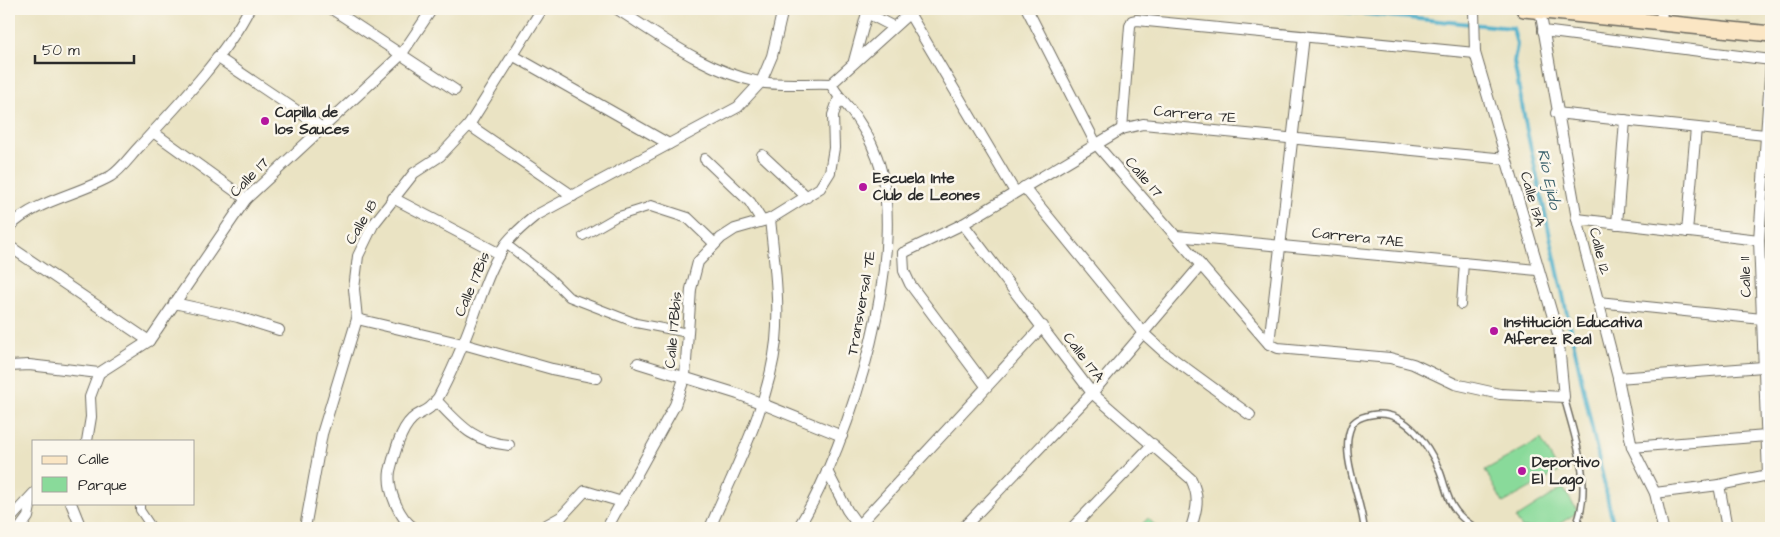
<svg xmlns="http://www.w3.org/2000/svg" width="1780" height="537" viewBox="0 0 1780 537" font-family="'Architects Daughter',sans-serif">
	<rect width="100%" height="100%" fill="#fbf7ec"/>
	<filter id="ink" filterUnits="userSpaceOnUse"><feTurbulence type="fractalNoise" baseFrequency=".02" numOctaves="2"/><feDisplacementMap in="SourceGraphic" scale="10" xChannelSelector="R" yChannelSelector="G"/><feConvolveMatrix kernelMatrix="1 2 1 2 8 2 1 2 1" color-interpolation-filters="sRGB"/></filter>
	<filter id="wash" filterUnits="userSpaceOnUse"><feTurbulence type="fractalNoise" baseFrequency=".0096" numOctaves="4" result="noise"/><feDisplacementMap in="SourceGraphic" scale="20" xChannelSelector="R" yChannelSelector="G"/><feGaussianBlur stdDeviation="1.12" result="paint"/><feColorMatrix in="noise" values="0 0 0 0 0 0 0 0 0 0 0 0 0 0 0 0 0 1.4 0 .05"/><feComposite in="paint" operator="in"/></filter>
	<g filter="url(#wash)">
		<rect width="100%" height="100%" fill="#eae3c3"/>
		<g fill="#89da9a" stroke="#5a8262">
			<path d="M1541,439L1559,472L1503,503L1485,470Z"/>
			<path d="M1563,488L1578,512L1553,528H1522L1516,518Z"/>
			<path d="M1148,518L1158,528H1138Z"/>
		</g>
		<g fill="none" stroke-linecap="round" stroke-linejoin="round">
			<path stroke="#4aaec9" stroke-width="4" d="M1314,9L1513,28L1517,45L1514,62L1527,131L1614,528"/>
		</g>
	</g>
	<g filter="url(#ink)">
		<g fill="none" stroke-linecap="round" stroke-linejoin="round">
			<defs>
				<g id="service">
					<path d="M1564,397C1575,439 1594,486 1575,528"/>
					<path d="M1364,528C1362,500 1339,455 1351,427C1354,418 1368,415 1377,414C1407,412 1428,445 1439,469C1445,482 1446,499 1456,511C1461,518 1468,523 1476,528"/>
				</g>
				<g id="pedestrian">
					<path d="M583,236L616,217L651,206"/>
					<path d="M506,244L550,278L569,297L636,323L688,333"/>
					<path d="M1461,305L1464,262"/>
					<path d="M140,503V510L152,528"/>
				</g>
				<g id="minor">
					<path d="M332,9L455,90"/>
					<path d="M617,9C661,37 706,71 759,82C781,86 808,83 831,84"/>
					<path d="M768,9L782,12"/>
					<path d="M1027,9L1096,144L1269,344L1278,348L1390,358L1413,364L1455,384L1500,394L1564,397L1558,334L1475,53L1474,9"/>
					<path d="M1540,10L1577,219L1618,378L1632,447L1655,493L1663,528"/>
					<path d="M867,13L892,26"/>
					<path d="M909,13L1015,192"/>
					<path d="M1661,23L1662,9"/>
					<path d="M1543,31L1771,60"/>
					<path d="M514,56L669,144"/>
					<path d="M217,57L321,127"/>
					<path d="M854,61L868,9"/>
					<path d="M1771,62L1759,240L1768,475L1771,491"/>
					<path d="M831,84L914,9"/>
					<path d="M1556,113L1765,135"/>
					<path d="M469,125L573,196"/>
					<path d="M1122,129L1130,26L1132,21L1137,20L1475,53"/>
					<path d="M153,132L246,199"/>
					<path d="M762,155L807,197"/>
					<path d="M705,159L750,202L762,221"/>
					<path d="M1024,187L1143,333L1164,352L1250,415"/>
					<path d="M393,198L500,254"/>
					<path d="M651,206L688,218L714,243"/>
					<path d="M1577,219L1759,240"/>
					<path d="M963,224L1092,393L1191,479C1200,497 1197,509 1191,528"/>
					<path d="M1617,224L1625,120"/>
					<path d="M9,227C37,200 78,195 111,176C122,169 131,155 140,146C176,107 226,55 249,9"/>
					<path d="M1687,232L1696,128"/>
					<path d="M1176,236L1537,270"/>
					<path d="M9,246L149,341"/>
					<path d="M903,253L963,224L1122,129L1143,124L1506,159"/>
					<path d="M903,253L904,271L910,284L986,386"/>
					<path d="M1598,302L1762,319"/>
					<path d="M174,303L238,317L279,330"/>
					<path d="M357,319L463,344L552,369L597,378"/>
					<path d="M1269,344L1304,36"/>
					<path d="M638,363L738,394L842,436"/>
					<path d="M9,366L29,365L99,373"/>
					<path d="M99,373L149,341L246,199L401,55L432,9"/>
					<path d="M1618,378L1763,367"/>
					<path d="M436,400C460,425 473,442 509,445"/>
					<path d="M87,441L91,417L90,397L99,373"/>
					<path d="M1632,447L1766,436"/>
					<path d="M827,471L847,510L860,528"/>
					<path d="M1719,485L1727,528"/>
					<path d="M1655,493L1719,485L1768,475"/>
					<path d="M71,503L81,528"/>
					<path d="M9,520L34,493"/>
					<path d="M20,528L28,517L32,496"/>
					<path d="M305,528L322,434L357,319L354,289L358,256L373,225L414,173L440,156L469,125L542,9"/>
					<path d="M414,528C399,518 387,490 390,471C394,455 400,430 412,419C420,411 429,413 438,398C452,372 463,345 473,318C482,294 490,267 505,245C513,234 524,225 535,216L738,107L761,82L772,56L783,9"/>
					<path d="M541,528L561,517L585,491L622,502"/>
					<path d="M607,528L675,405L685,376L691,289L698,262L721,238L735,229L770,219L820,188L830,172L834,148L833,115L839,98"/>
					<path d="M710,528C735,468 769,406 776,341C780,301 774,259 770,219"/>
					<path d="M798,528C849,447 915,241 874,150C869,137 858,119 849,108C842,99 836,94 831,84"/>
					<path d="M856,528L1043,326"/>
					<path d="M963,528L1092,393L1201,265"/>
					<path d="M1072,528L1153,444"/>
				</g>
				<path id="secondary" d="M1524,9L1771,34"/>
			</defs>
			<use href="#service" stroke="#6e6b60" stroke-width="8"/>
			<use href="#pedestrian" stroke="#6e6b60" stroke-width="10"/>
			<use href="#minor" stroke="#6e6b60" stroke-width="12"/>
			<use href="#secondary" stroke="#6e6b60" stroke-width="18"/>
			<use href="#service" stroke="#fff" stroke-width="5"/>
			<use href="#pedestrian" stroke="#fff" stroke-width="8"/>
			<use href="#minor" stroke="#fff" stroke-width="10"/>
			<use href="#secondary" stroke="#fbe6c4" stroke-width="15"/>
		</g>
	</g>
	<g fill="#b5179e" stroke="#fbf7ec" stroke-width="2">
		<circle cx="265" cy="121" r="5"/>
		<circle cx="863" cy="187" r="5"/>
		<circle cx="1494" cy="331" r="5"/>
		<circle cx="1522" cy="471" r="5"/>
	</g>
	<g text-anchor="middle" stroke-width="5" stroke-linejoin="round" paint-order="stroke">
		<g font-size="15" font-weight="bold" fill="#2b2b2b" stroke="#fbf7ec" text-anchor="start">
			<text x="275" y="117">Capilla de<tspan x="275" dy="17">los Sauces</tspan></text>
			<text x="873" y="183">Escuela Inte<tspan x="873" dy="17">Club de Leones</tspan></text>
			<text x="1504" y="327">Institución Educativa<tspan x="1504" dy="17">Alferez Real</tspan></text>
			<text x="1532" y="467">Deportivo<tspan x="1532" dy="17">El Lago</tspan></text>
		</g>
		<g font-size="15" fill="#2b2b2b" stroke="#fbf7ec">
			<text transform="translate(1195 114) rotate(5)" y="5">Carrera 7E</text>
			<text transform="translate(249 177) rotate(-46)" y="5">Calle 17</text>
			<text transform="translate(1144 177) rotate(49)" y="5">Calle 17</text>
			<text transform="translate(1533 199) rotate(74)" y="5">Calle 13A</text>
			<text transform="translate(361 222) rotate(-60)" y="5">Calle 18</text>
			<text transform="translate(1358 237) rotate(6)" y="5">Carrera 7AE</text>
			<text transform="translate(1600 251) rotate(76)" y="5">Calle 12</text>
			<text transform="translate(1745 277) rotate(-92)" y="5">Calle 11</text>
			<text transform="translate(472 284) rotate(-67)" y="5">Calle 17Bis</text>
			<text transform="translate(861 303) rotate(-80)" y="5">Transversal 7E</text>
			<text transform="translate(673 330) rotate(-85)" y="5">Calle 17Bbis</text>
			<text transform="translate(1084 357) rotate(53)" y="5">Calle 17A</text>
		</g>
		<g font-size="16" font-style="italic" fill="#375f6a" stroke="#fbf7ec">
			<text transform="translate(1550 179) rotate(78)" y="6">Río Ejido</text>
		</g>
	</g>
	<rect width="1780" height="537" fill="none" stroke="#fbf7ec" stroke-width="30"/>
	<rect x="32" y="440" width="162" height="65" fill="#fbf7ec" stroke="#a8a59f"/>
	<rect x="42" y="456" width="25" height="8" fill="#fbe6c4" stroke="#a8a59f"/>
	<text x="78" y="464" font-size="15" fill="#2b2b2b">Calle</text>
	<rect x="42" y="477" width="25" height="15" fill="#89da9a" stroke="#a8a59f"/>
	<text x="78" y="490" font-size="15" fill="#2b2b2b">Parque</text>
	<path d="M35 55v8h99v-8" fill="none" stroke="#2b2b2b" stroke-width="2.5"/>
	<text x="42" y="55" font-size="15" fill="#2b2b2b" stroke="#fbf7ec" stroke-width="4" paint-order="stroke">50 m</text>
</svg>
